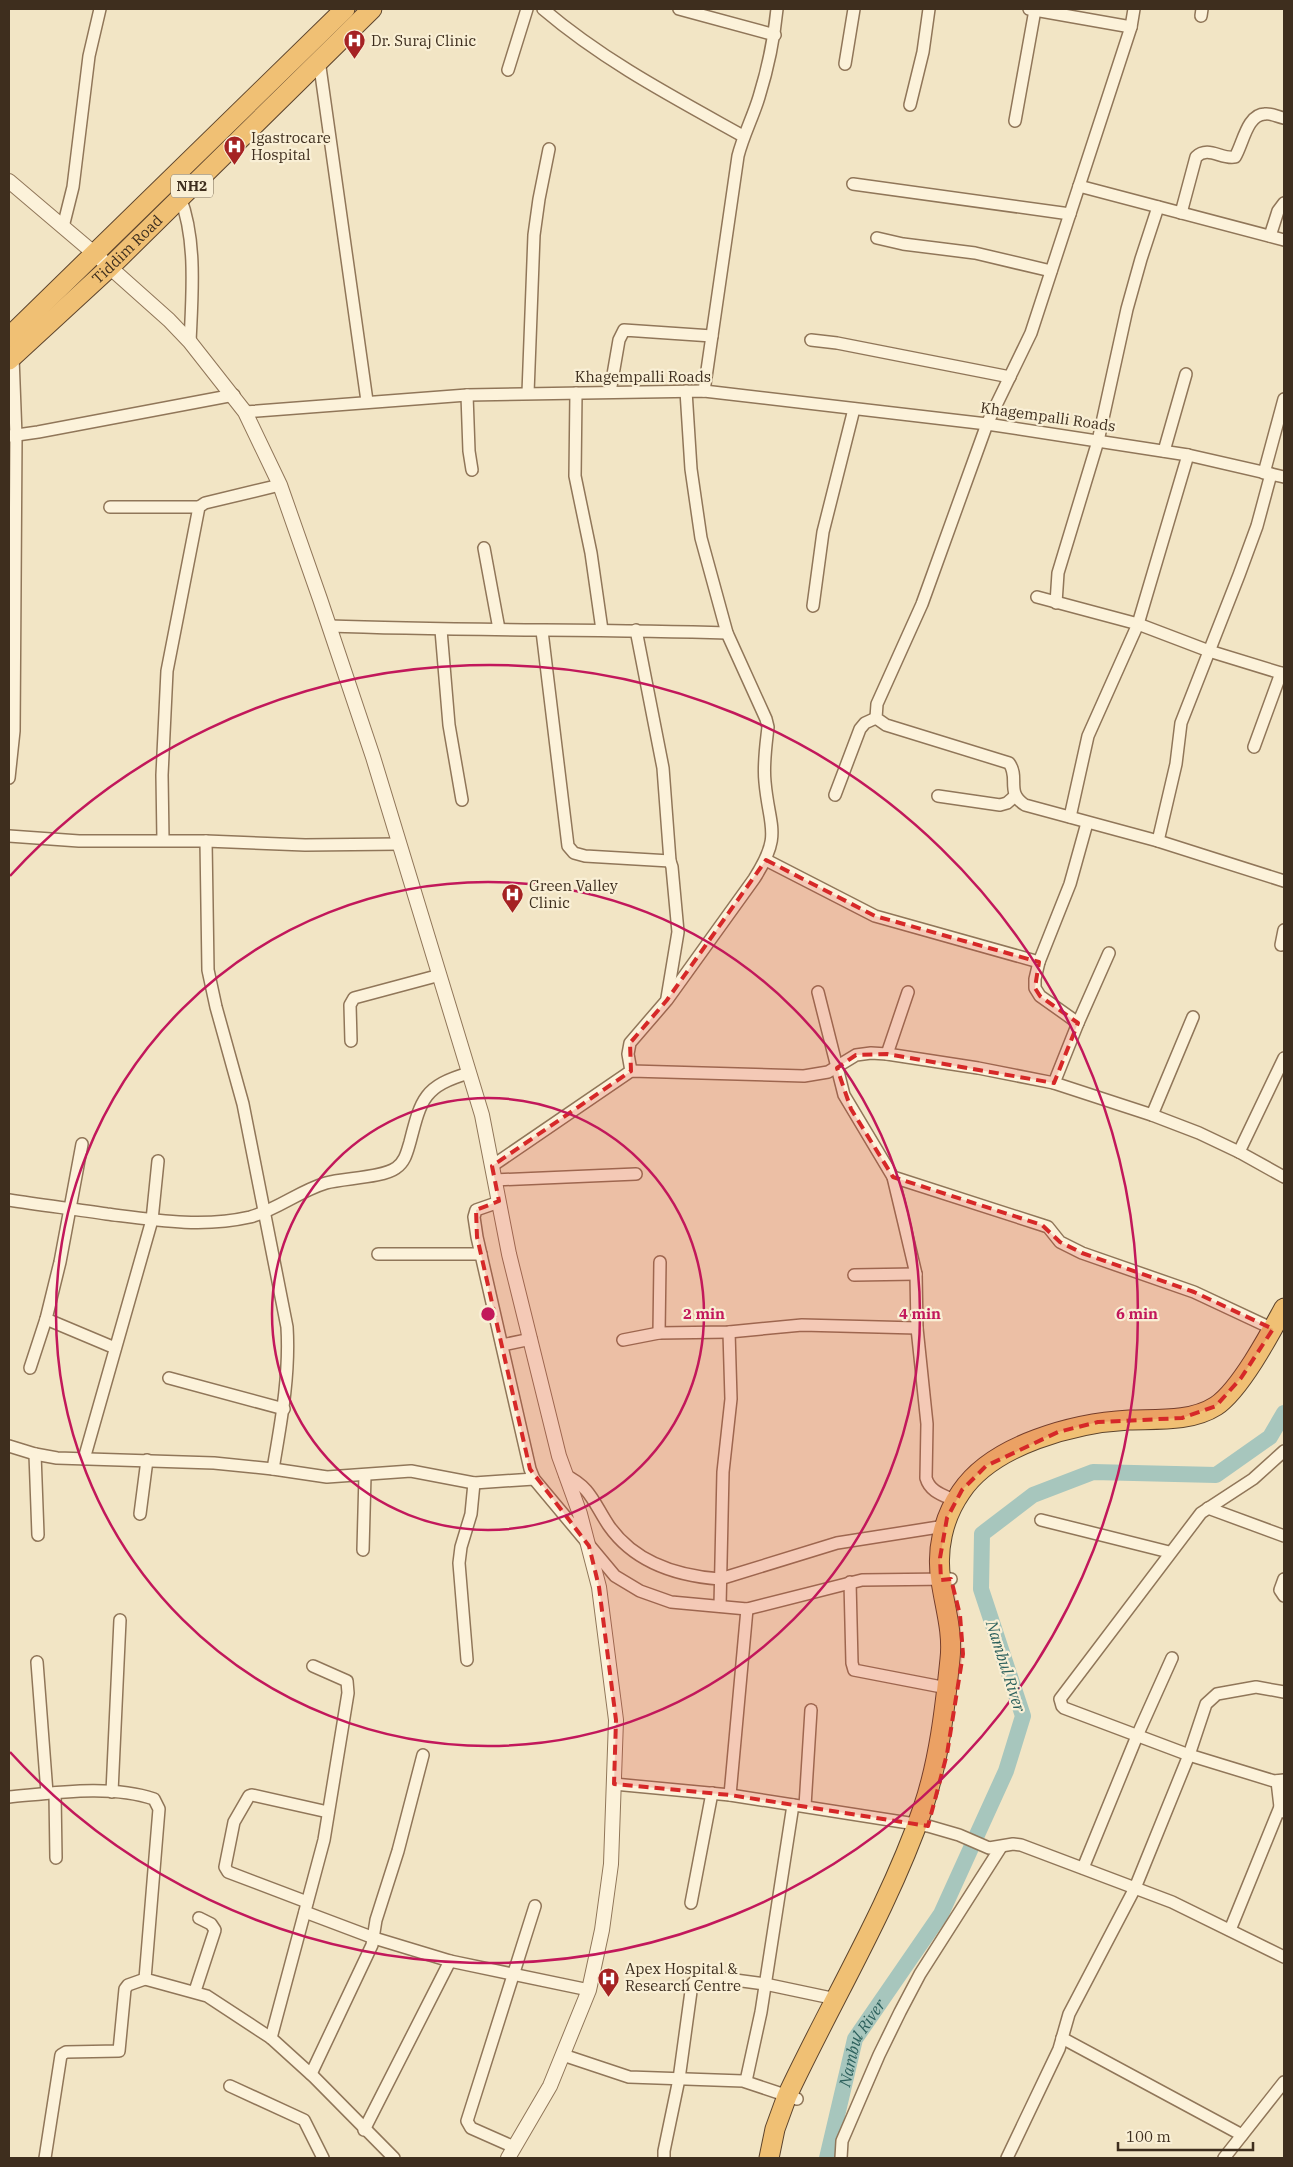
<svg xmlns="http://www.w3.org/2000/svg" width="1293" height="2167" viewBox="0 0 1293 2167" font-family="'IBM Plex Serif',serif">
	<rect width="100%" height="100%" fill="#f2e5c5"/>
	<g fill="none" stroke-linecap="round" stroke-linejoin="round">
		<path stroke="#a7c6bd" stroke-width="16" id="s1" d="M827,2158L855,2039L941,1914L1006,1771L1023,1716L981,1589L982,1534L1033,1495L1093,1472L1216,1475L1270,1437L1284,1413"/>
		<defs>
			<g id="minor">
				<path d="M543,9C604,61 673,97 743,136"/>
				<path d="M679,9L775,35"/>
				<path d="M1029,9L1131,27"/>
				<path d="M1134,9L1131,27L1031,333L987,424L922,604L877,704L876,718L886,725L1009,763C1020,778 1005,792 1025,805L1158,841L1284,881"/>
				<path d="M1201,16L1202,9"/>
				<path d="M319,60L367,401"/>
				<path d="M845,64L854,9"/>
				<path d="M508,70L527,9"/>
				<path d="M910,105L923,52L929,9"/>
				<path d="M1015,121L1035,10"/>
				<path d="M853,184L1070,214"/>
				<path d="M1079,186L1284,240"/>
				<path d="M180,197C197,240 192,296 190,342"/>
				<path d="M1181,213L1196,157C1208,145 1222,160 1235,157C1243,144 1247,114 1265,114C1271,113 1278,117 1284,118"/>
				<path d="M63,227L73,187L89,56L100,9"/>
				<path d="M1270,236L1278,211L1284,203"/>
				<path d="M877,238L903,244L975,253L1051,271"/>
				<path d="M811,340L837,343L1010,377"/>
				<path d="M704,391L738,156C743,136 753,117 759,97C768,68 774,39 777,9"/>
				<path d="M610,392L619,340L624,330L712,336"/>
				<path d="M528,393L534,235L539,199L549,149"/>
				<path d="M576,393L575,476L591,553L602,630"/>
				<path d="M467,395L469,451L472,470"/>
				<path d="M245,412L467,395L704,391L987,424L1188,455L1284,477"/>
				<path d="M10,436L38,432L234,395"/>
				<path d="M1164,451L1186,374"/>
				<path d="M1264,473L1284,399"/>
				<path d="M110,507H199"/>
				<path d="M484,548L499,629"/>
				<path d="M1037,597L1138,624L1209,651L1284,674"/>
				<path d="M1056,603L1058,573L1098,441L1127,309L1141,259L1158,207"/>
				<path d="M813,606L823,532L854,409"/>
				<path d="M329,626C462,631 594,629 727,633"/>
				<path d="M441,630L449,725L462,800"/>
				<path d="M636,630L663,768L670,861L672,867L678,932L667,998"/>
				<path d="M542,631L568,846L574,853L585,856L670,861"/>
				<path d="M1254,747L1281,673"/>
				<path d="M9,778L14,731L16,436L13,357"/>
				<path d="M835,795L860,729L865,723L876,718"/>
				<path d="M938,796L1000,805L1007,803L1015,796"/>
				<path d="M1070,817L1088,736L1138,624L1188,455"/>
				<path d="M9,836L79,841H206L305,845L400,844"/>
				<path d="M163,840L162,775L167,671L199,507L205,503L280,485"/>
				<path d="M206,841L208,970L216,1007L243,1104L287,1327C290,1375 281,1422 273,1469"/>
				<path d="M1158,841L1176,764L1181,723L1239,575L1257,526L1271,474"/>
				<path d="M766,860L875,916L1039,962"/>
				<path d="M1281,945L1284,930"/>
				<path d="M818,992L844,1095L893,1177L904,1223L916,1274L917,1328L927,1424L926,1478C930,1492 943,1495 956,1501"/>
				<path d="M1078,1023L1040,996L1035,988V979L1039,962L1070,884L1087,823"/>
				<path d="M351,1041L350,1005L354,998L440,975"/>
				<path d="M887,1054L908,992"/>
				<path d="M631,1071L628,1054L630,1043L667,1000L754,879C783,834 769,828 765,782C763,764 766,745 768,727L766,719L727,633L701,538L691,469L686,391"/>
				<path d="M1054,1083L1078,1023L1109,953"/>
				<path d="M1152,1115L1193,1017"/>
				<path d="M82,1144L60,1262L46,1319L115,1348"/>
				<path d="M1239,1152L1284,1058"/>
				<path d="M492,1166L631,1071L804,1076L828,1072L856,1055L871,1053L887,1054L978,1068L1054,1083L1152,1115L1199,1133L1239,1152L1284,1177"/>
				<path d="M893,1177L1042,1225L1048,1227L1060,1242L1082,1253L1194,1292L1273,1329"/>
				<path d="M494,1180L636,1174"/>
				<path d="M9,1200C41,1205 74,1209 107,1214C154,1220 202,1228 250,1217C277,1210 299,1191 326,1183C344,1178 382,1178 396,1168C405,1162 407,1152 410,1142C421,1099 424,1086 469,1073"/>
				<path d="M499,1202L476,1210L474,1217L477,1237L530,1469L534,1479L615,1576L640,1591L671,1602L747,1609L862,1580L951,1579"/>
				<path d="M378,1254H481"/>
				<path d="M854,1275L916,1274"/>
				<path d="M659,1333L660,1262"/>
				<path d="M623,1340L659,1333L729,1332L802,1325L917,1328"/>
				<path d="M502,1345L531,1339"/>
				<path d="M30,1368L46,1319"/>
				<path d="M169,1378L284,1409"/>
				<path d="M9,1446L35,1454L57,1458L214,1463L273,1469L327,1477L411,1471L474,1483L534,1479"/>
				<path d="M1284,1451L1253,1479L1201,1513L1060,1699L1062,1706L1064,1708L1189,1755L1274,1781L1284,1780"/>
				<path d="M35,1454L38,1535"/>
				<path d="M84,1459L152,1220L158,1161"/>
				<path d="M565,1475C591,1487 594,1504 609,1526C635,1563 678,1576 720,1579L837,1543L945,1526"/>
				<path d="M1208,1508L1284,1536"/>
				<path d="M140,1514L147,1460"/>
				<path d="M1041,1520L1169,1552"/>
				<path d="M363,1550L365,1475"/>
				<path d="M1284,1579L1280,1590L1284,1596"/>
				<path d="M850,1582L852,1663L854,1670L947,1688"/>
				<path d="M720,1606L723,1472L731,1399L729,1332"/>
				<path d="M467,1660L459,1563L461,1547L471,1514L474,1483"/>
				<path d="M37,1662L47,1793"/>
				<path d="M1277,1781L1280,1807L1284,1812"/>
				<path d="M614,1784L730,1795L928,1826L959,1835L989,1848L1013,1844L1021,1845L1172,1902L1284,1957"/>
				<path d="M112,1792L120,1620"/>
				<path d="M55,1793L56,1858"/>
				<path d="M730,1795L747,1609"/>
				<path d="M9,1797C53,1793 111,1784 154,1799L159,1809L145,1979L207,1996L271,2038L314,2077L394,2158"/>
				<path d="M805,1806L811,1710"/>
				<path d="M1083,1868L1137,1736L1172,1658"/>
				<path d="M307,1902L228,1872L225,1867L234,1822L249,1796L252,1795L328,1812"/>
				<path d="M691,1903L712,1793"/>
				<path d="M305,1912L374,1938L450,1961L589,1990"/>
				<path d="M1230,1930L1280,1807"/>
				<path d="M195,1991L215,1930L211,1924L199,1918"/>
				<path d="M271,2038L324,1840L348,1693L347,1681L313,1666"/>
				<path d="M1062,2038L1242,2135"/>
				<path d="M563,2055L629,2077L743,2081L797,2099"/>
				<path d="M311,2074L372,1945L376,1920L398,1851L423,1755"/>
				<path d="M746,2081L761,2012L793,1805"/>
				<path d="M230,2086L304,2120L323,2158"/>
				<path d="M364,2130L450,1961"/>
				<path d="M514,2147L471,2128L467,2121L535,1906"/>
				<path d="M45,2158L61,2055L66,2052L119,2051L125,1989L128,1985L145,1979"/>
				<path d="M664,2158V2151L679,2079L692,1984L698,1979L720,1978L765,1984L836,1999"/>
				<path d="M841,2158L842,2141L879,2055L900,2012L920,1974L1001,1847"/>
				<path d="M1007,2158L1059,2049L1069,2014L1135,1888L1189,1755L1206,1704L1217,1694L1256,1687L1284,1692"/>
				<path d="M1224,2158L1284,2082"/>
			</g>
			<path id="tertiary" d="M9,181L95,254L169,320L190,342L245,412L280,485L320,599L373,757L482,1115L509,1254L559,1456L580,1514L599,1587L616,1720L611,1864L602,1930L589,1990L550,2086L508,2158"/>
			<g id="trunk">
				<path d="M9,337L345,9"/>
				<path id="s2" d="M9,360L110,267L372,9"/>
				<path d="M769,2158L775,2129L787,2096C832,2000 888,1909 923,1808C939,1761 945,1708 950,1659C953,1632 945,1608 941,1581C936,1550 943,1518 961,1492C993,1444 1075,1423 1129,1420C1158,1419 1191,1422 1216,1406C1240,1390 1270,1334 1284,1308"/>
			</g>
		</defs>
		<use href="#minor" stroke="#907659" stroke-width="14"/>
		<use href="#tertiary" stroke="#907659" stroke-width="16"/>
		<use href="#trunk" stroke="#5d442d" stroke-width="21"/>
		<use href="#minor" stroke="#fcf2da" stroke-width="11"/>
		<use href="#tertiary" stroke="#fcf2da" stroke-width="14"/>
		<use href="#trunk" stroke="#f0c074" stroke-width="19"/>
	</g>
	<path fill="#d62828" fill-opacity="0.2" stroke="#d62828" stroke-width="4" stroke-dasharray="10 6" stroke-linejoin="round" d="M766,860L875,916L1039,962L1035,988L1040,996L1078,1023L1054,1083L887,1054L856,1055L837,1068L851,1109L893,1177L1042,1225L1060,1242L1082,1253L1194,1292L1273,1329L1241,1378L1216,1406L1182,1418L1098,1422L1058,1432L986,1466L962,1490L947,1518L940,1558L941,1580L951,1579L960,1615L963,1654L947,1754L928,1826L730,1795L614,1784L616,1720L599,1587L589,1546L530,1469L477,1237L476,1210L499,1201L492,1166L631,1071L630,1043L667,1000Z"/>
	<g fill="none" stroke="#c2185b" stroke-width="2.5">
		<circle cx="488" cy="1314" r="216"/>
		<circle cx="488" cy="1314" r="432"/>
		<path d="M10 876A649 649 0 1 1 10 1752"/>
	</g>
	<defs>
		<symbol id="hospital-pin" viewBox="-11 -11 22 30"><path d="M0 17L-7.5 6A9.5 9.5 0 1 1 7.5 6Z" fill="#a52223" stroke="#f9efd5"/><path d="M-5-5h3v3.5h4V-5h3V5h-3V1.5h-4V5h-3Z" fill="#fff"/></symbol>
	</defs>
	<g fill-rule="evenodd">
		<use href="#hospital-pin" x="342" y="28" width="25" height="34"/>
		<use href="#hospital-pin" x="222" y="134" width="25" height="34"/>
		<use href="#hospital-pin" x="500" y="882" width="25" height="34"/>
		<use href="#hospital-pin" x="596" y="1966" width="25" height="34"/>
	</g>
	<g text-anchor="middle" stroke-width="4.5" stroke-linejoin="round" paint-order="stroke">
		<rect fill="#f9efd5" stroke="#766855" stroke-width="1" x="171" y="174.5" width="42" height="23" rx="4"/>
		<g font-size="14" font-weight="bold" fill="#3e2e1e">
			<text x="192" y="191">NH2</text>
		</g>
		<g font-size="15" fill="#3e2e1e" stroke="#f9efd5" text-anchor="start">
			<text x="371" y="46">Dr. Suraj Clinic</text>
			<text x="251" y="143">Igastrocare<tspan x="251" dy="17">Hospital</tspan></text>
			<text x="529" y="891">Green Valley<tspan x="529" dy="17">Clinic</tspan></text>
			<text x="625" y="1974">Apex Hospital &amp;<tspan x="625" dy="17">Research Centre</tspan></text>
		</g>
		<g font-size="15" fill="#3e2e1e" stroke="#f9efd5">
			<text dy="5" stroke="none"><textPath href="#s2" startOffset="162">Tiddim Road</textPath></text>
			<text x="643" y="382">Khagempalli Roads</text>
			<text transform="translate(1048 417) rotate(8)" y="5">Khagempalli Roads</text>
		</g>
		<g font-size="16" font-style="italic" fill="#2c605c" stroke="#f9efd5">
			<text transform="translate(1006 1666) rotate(72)" y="6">Nambul River</text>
			<text dy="6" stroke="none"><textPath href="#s1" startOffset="121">Nambul River</textPath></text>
		</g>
	</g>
	<circle cx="488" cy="1314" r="8" fill="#c2185b" stroke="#f9efd5" stroke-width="2.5"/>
	<g font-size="15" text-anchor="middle" font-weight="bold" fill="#c2185b" stroke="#f9efd5" stroke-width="4.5" stroke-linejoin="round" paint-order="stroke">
		<text x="704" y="1319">2 min</text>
		<text x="920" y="1319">4 min</text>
		<text x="1137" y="1319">6 min</text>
	</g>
	<rect width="1293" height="2167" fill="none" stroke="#3e2e1e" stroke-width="20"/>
	<path d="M1118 2142v8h135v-8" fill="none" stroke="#3e2e1e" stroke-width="2.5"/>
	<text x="1126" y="2142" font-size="15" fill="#3e2e1e" stroke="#f9efd5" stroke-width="4" paint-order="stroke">100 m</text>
</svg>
